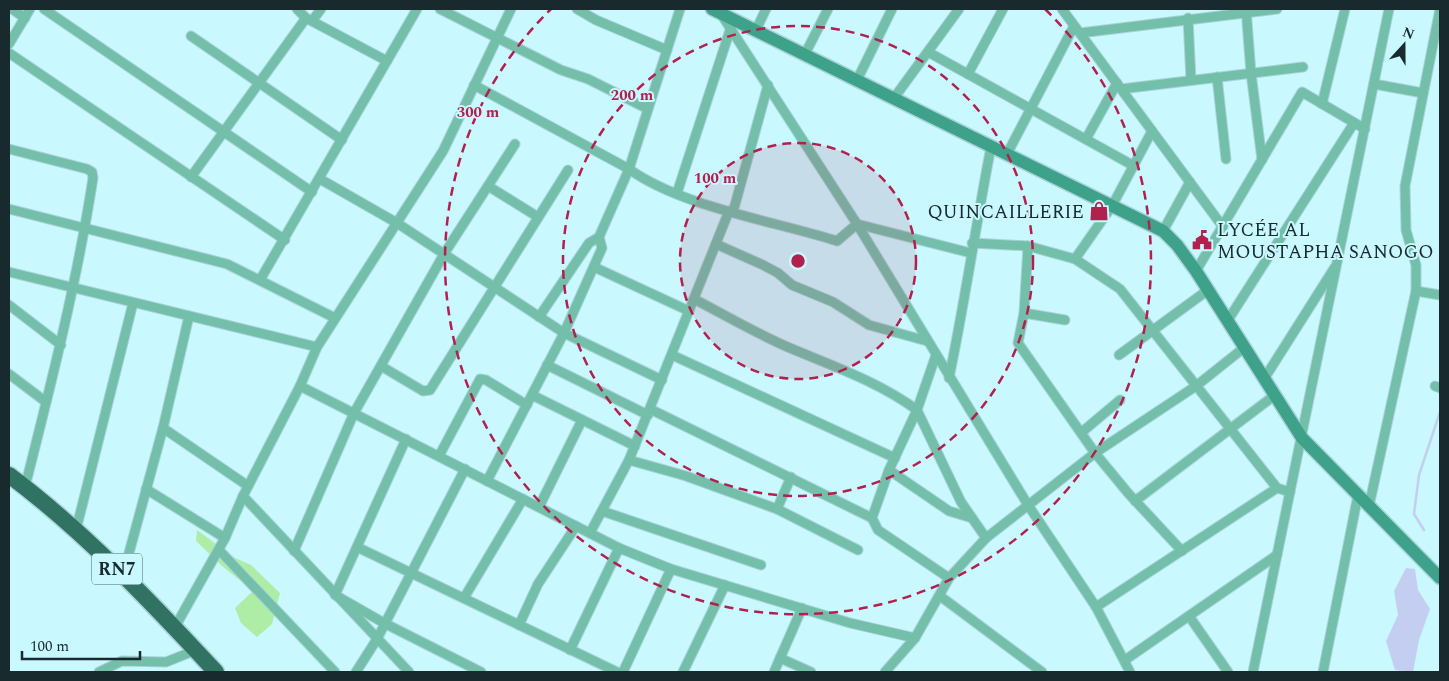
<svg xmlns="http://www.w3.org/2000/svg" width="1449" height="681" viewBox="0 0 1449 681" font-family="Spectral,serif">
	<rect width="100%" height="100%" fill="#c9f8ff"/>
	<path fill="#adeda6" d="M197,530L235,558L251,565L280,593L272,624L257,637L241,623L235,608L253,591L222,566L196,541Z"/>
	<path fill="#c4cef1" d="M1406,568L1415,569L1418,590L1430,609L1419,640L1413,672L1395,670L1386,641L1398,615L1394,591Z"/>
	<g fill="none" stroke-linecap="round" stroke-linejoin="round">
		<path stroke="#c4cef1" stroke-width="2.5" d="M1424,530L1414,514L1419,475L1440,412"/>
		<defs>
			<g id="street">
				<path d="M12,9L25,18"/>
				<path d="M44,9L312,192"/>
				<path d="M297,9L306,18L387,61"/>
				<path d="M440,9L561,70L588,79L648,109"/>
				<path d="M577,9L596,20L667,50"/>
				<path d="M1062,9L1223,227"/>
				<path d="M1246,9L1251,73L1262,160"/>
				<path d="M723,17L857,224L1028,505L1096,607L1130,672"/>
				<path d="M1188,18L1191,80"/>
				<path d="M312,21L321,9"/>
				<path d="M756,30L766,9"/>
				<path d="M1080,33L1277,9"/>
				<path d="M191,36L342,140"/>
				<path d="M9,44L30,9"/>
				<path d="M928,52L1134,166"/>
				<path d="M9,53L285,240"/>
				<path d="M805,54L828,9"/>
				<path d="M968,74L1003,9"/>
				<path d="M1217,77L1226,159"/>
				<path d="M857,80L892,9"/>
				<path d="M1374,84L1423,93"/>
				<path d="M474,85L629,169C682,207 774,221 837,241L857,224L971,253"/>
				<path d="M1121,89L1303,67"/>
				<path d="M894,98L959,9"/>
				<path d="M1322,104L1345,9"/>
				<path d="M1086,139L1117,83"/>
				<path d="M9,149L87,169L92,172L93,178C77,282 51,384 25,487"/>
				<path d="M1007,154L1074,26"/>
				<path d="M191,177L306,18"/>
				<path d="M320,179L397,223L564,333L662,380"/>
				<path d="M488,186L538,217"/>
				<path d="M677,193L731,27"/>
				<path d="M9,209L227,264L335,318"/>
				<path d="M733,212L768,85"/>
				<path d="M1163,231L1190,182"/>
				<path d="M972,243L1028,246L1075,259L1120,289L1277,488L1290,492"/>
				<path d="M716,244L763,265L778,273L792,285L833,302L869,325L927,341"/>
				<path d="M1028,246L1024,313L1018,343L1095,453L1128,493L1182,551"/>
				<path d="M1075,259L1112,206L1152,131"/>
				<path d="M594,267L689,311"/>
				<path d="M1196,271L1302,92L1365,129"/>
				<path d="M9,272L317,347"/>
				<path d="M260,280L417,9"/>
				<path d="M1416,291L1440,295"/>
				<path d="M694,299C725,315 757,334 790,348C833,366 879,382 917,410L961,502L986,538"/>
				<path d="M9,305L61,345"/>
				<path d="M1024,313L1065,320"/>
				<path d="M539,317L589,243L599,237L629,169L680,9"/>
				<path d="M1228,320L1354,123"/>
				<path d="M672,355L895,458"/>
				<path d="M1119,355L1208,290"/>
				<path d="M547,365L648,415"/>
				<path d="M381,366L423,391L430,390L568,170"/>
				<path d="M9,374L46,402"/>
				<path d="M949,378C965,301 976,224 991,147"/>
				<path d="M1264,379L1335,267"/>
				<path d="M300,386L619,548L671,569L850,623L915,638"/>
				<path d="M1435,386L1440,388"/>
				<path d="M532,395L635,446"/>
				<path d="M650,409L872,518L878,530L949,578"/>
				<path d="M163,428L248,486"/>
				<path d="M1082,432L1120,400"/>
				<path d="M406,439L335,595L384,623L481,672"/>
				<path d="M439,456L480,379L486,380L527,405"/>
				<path d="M629,460L686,476L777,509L858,550"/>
				<path d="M889,470L949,511L972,518"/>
				<path d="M487,481L564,333L602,248L599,237"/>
				<path d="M146,489L225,538"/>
				<path d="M243,496L409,672"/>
				<path d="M1135,501L1275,395"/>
				<path d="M1369,506L1416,291V265L1406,230L1405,186L1440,9"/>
				<path d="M539,507L582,420"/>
				<path d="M777,509L791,477"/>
				<path d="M602,511L761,565"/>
				<path d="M872,518L889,470L917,410L936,355"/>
				<path d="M76,530L133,303"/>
				<path d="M590,533L629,460L729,211"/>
				<path d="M357,547L617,672"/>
				<path d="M219,550L335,672"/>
				<path d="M294,551L354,413L444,254L515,144"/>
				<path d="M123,575L163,428L189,316"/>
				<path d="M940,596L1042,672"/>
				<path d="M464,598L523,499"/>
				<path d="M1096,607L1277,488"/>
				<path d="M1189,616L1228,672"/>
				<path d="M519,625L538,584L576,526"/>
				<path d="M175,627L225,538L243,496L300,386L317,347L443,151L511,9"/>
				<path d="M570,650L619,548"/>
				<path d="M780,658L811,672"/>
				<path d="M1125,660L1277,555"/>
				<path d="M99,672L122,661L166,662L196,650"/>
				<path d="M356,672L377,639L465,469"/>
				<path d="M623,672L671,569"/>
				<path d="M683,672L725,585"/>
				<path d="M774,672L802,608"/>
				<path d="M885,672L915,638L949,578L986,538L1095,453L1196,386L1245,347"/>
				<path d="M1253,672L1389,9"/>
				<path d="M1323,672L1358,495"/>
			</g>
			<path id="secondary" d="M712,9L1163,231L1177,245L1196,271L1302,438L1440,578"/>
			<path id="highway" d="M9,475C85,532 151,602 216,672"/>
		</defs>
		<use href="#street" stroke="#a9d3d9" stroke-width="11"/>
		<use href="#secondary" stroke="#a9d3d9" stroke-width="15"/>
		<use href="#highway" stroke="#a9d3d9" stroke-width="19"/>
		<use href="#street" stroke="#73bfaa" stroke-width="9"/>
		<use href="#secondary" stroke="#3ea28b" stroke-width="12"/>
		<use href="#highway" stroke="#307362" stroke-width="16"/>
	</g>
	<circle cx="798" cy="261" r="118" fill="#b2204d" fill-opacity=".12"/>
	<g fill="none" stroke="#b2204d" stroke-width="2.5" stroke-dasharray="9 6">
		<circle cx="798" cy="261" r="118"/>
		<circle cx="798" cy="261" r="235"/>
		<path d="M1045 9A353 353 0 1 1 551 9"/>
	</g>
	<defs>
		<symbol id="shop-bare" viewBox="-9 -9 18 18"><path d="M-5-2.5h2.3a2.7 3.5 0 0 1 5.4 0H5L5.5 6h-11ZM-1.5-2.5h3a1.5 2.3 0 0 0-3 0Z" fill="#b2204d" stroke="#c9f8ff" stroke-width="2.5" paint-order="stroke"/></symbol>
		<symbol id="civic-bare" viewBox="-9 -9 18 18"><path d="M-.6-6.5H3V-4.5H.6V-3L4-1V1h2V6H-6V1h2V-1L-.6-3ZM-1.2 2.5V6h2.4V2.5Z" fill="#b2204d" stroke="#c9f8ff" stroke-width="2.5" paint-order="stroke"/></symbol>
	</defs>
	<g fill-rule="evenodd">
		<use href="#shop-bare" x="1085" y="197" width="28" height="28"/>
		<use href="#civic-bare" x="1188" y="226" width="28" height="28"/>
	</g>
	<g text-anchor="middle" stroke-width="4" stroke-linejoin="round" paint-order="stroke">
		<rect fill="#c9f8ff" stroke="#4d686c" stroke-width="1" x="92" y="553.5" width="50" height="31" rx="4"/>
		<g font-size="18" font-weight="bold" fill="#182a2d">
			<text x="117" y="575">RN7</text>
		</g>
		<g font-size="19" fill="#182a2d" stroke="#c9f8ff" text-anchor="end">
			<text x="1084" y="218">QUINCAILLERIE</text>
			<text x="1217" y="236" text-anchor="start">LYCÉE AL<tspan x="1217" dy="22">MOUSTAPHA SANOGO</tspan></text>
		</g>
	</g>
	<circle cx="798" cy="261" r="8" fill="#b2204d" stroke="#c9f8ff" stroke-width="2.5"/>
	<g font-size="15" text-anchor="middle" font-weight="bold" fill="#b2204d" stroke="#c9f8ff" stroke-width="4" stroke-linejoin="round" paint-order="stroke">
		<text x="632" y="100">200 m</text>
		<text x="478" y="117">300 m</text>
		<text x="715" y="183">100 m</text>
	</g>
	<rect width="1449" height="681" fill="none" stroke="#182a2d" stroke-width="20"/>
	<g transform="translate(1404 45) rotate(21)" stroke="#c9f8ff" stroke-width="4" paint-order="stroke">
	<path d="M0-4L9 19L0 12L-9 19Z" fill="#182a2d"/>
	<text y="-8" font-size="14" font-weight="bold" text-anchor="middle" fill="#182a2d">N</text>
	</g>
	<path d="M22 651v8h118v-8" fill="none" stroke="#182a2d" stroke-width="2.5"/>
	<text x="30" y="651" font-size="15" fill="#182a2d" stroke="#c9f8ff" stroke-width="4" paint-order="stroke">100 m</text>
</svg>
